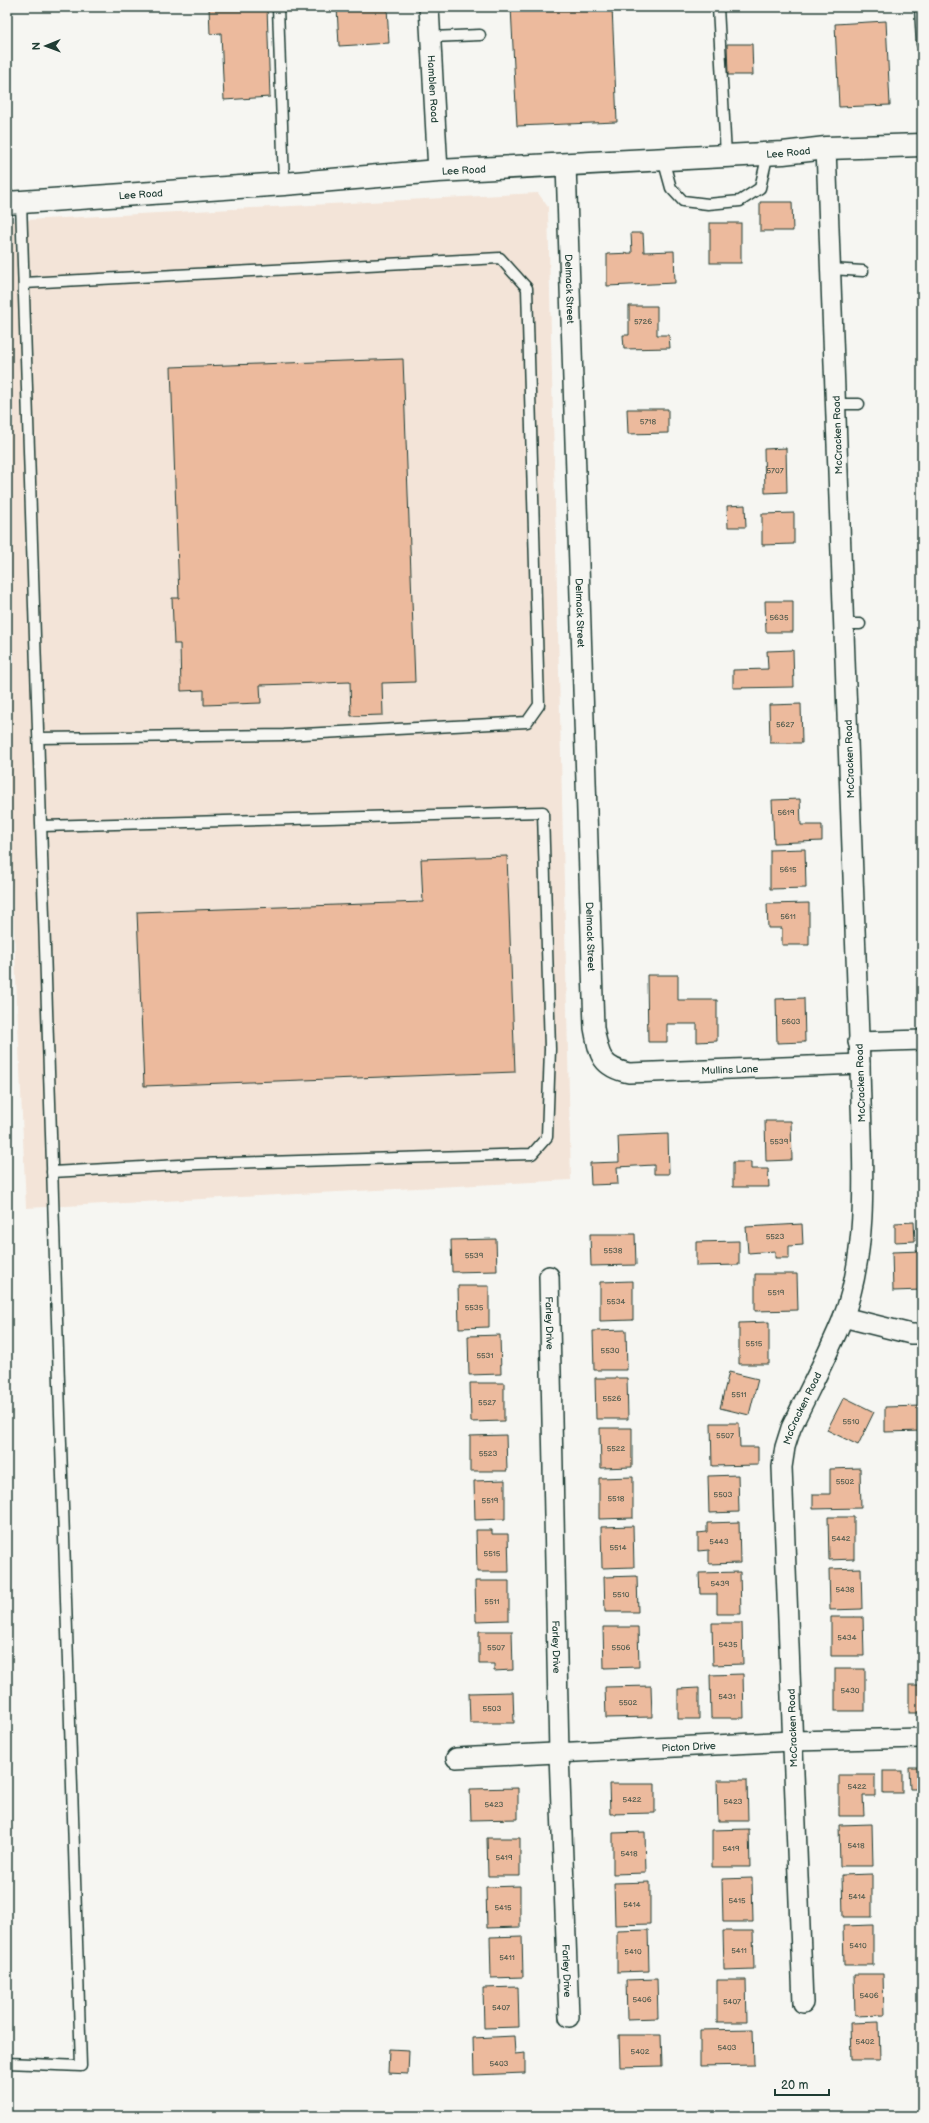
<svg xmlns="http://www.w3.org/2000/svg" width="929" height="2123" viewBox="0 0 929 2123" font-family="'Balsamiq Sans',sans-serif">
	<rect width="100%" height="100%" fill="#f6f6f2"/>
	<filter id="ink" filterUnits="userSpaceOnUse"><feTurbulence type="fractalNoise" baseFrequency=".025" numOctaves="2"/><feDisplacementMap in="SourceGraphic" scale="8" xChannelSelector="R" yChannelSelector="G"/><feConvolveMatrix kernelMatrix="1 2 1 2 8 2 1 2 1" color-interpolation-filters="sRGB"/></filter>
	<g filter="url(#ink)">
		<path fill="#f3e4d8" d="M538,193L548,207L571,1180L26,1208L7,770V221Z"/>
		<g fill="#ecba9d" stroke="#1f3d34">
			<path d="M209,7H267L270,97L224,100L221,33L210,34Z"/>
			<path d="M337,7H387L389,43L339,46Z"/>
			<path d="M511,7H612L617,122L517,126Z"/>
			<path d="M886,21L890,105L839,107L835,24Z"/>
			<path d="M727,44H752L753,75H728Z"/>
			<path d="M760,202H792L793,231H760Z"/>
			<rect x="710" y="223" width="31" height="40"/>
			<path d="M631,233H643L644,252L674,251L675,283L607,286V254L632,253Z"/>
			<path d="M629,306H657V335H669L670,348L624,349L623,335H629Z"/>
			<path d="M403,359L415,682L382,683L383,715L351,716L350,682L260,685L261,703L204,705V690L181,691L180,644H174L172,598H179L171,367Z"/>
			<path d="M627,409H668V433L628,434Z"/>
			<path d="M786,448L787,492L765,493L764,449Z"/>
			<path d="M745,505L746,527H728L727,506Z"/>
			<path d="M794,513V544L762,545V514Z"/>
			<path d="M765,601H793V632H766Z"/>
			<path d="M793,650L794,687L733,688V670L768,669L767,651Z"/>
			<path d="M801,704L802,743H770L769,705Z"/>
			<path d="M800,799L801,825H822V841L774,843L772,800Z"/>
			<path d="M805,849L806,888L770,889V850Z"/>
			<path d="M507,856L515,1072L144,1086L137,912L423,902L421,859Z"/>
			<path d="M809,903V945H782V928H768L767,904Z"/>
			<path d="M647,975H678V1000H717V1041L697,1042V1024H667V1042H648Z"/>
			<path d="M804,998L805,1042L777,1043L776,999Z"/>
			<path d="M765,1121H791L792,1160L766,1161Z"/>
			<path d="M668,1134L669,1174H654V1165L617,1167L618,1184L591,1185L590,1163L619,1162L618,1136Z"/>
			<path d="M733,1162H751V1169H768L769,1187H733Z"/>
			<path d="M914,1222L915,1241L895,1242V1223Z"/>
			<path d="M802,1224L803,1245L789,1246V1258H775V1251L748,1253L746,1227Z"/>
			<path d="M590,1234H635L636,1265L591,1266Z"/>
			<path d="M496,1239L497,1271L452,1272L451,1240Z"/>
			<path d="M739,1241V1265L696,1266V1242Z"/>
			<path d="M922,1251V1290L893,1291L892,1252Z"/>
			<path d="M755,1274H797L798,1310L755,1311Z"/>
			<path d="M633,1281V1320L600,1321V1282Z"/>
			<path d="M458,1286H489V1327L459,1328Z"/>
			<path d="M769,1322V1364H739V1323Z"/>
			<path d="M626,1330L627,1370H594L593,1331Z"/>
			<path d="M500,1335L501,1374L469,1375L468,1336Z"/>
			<path d="M729,1372L758,1379L749,1415L720,1408Z"/>
			<path d="M595,1378H627L628,1419H596Z"/>
			<path d="M470,1383H504V1421L471,1422Z"/>
			<path d="M844,1397L874,1412L858,1445L827,1430Z"/>
			<path d="M922,1406V1431L885,1432V1407Z"/>
			<path d="M711,1423H739L740,1447H758V1465L712,1466Z"/>
			<path d="M600,1428H632V1467L601,1468Z"/>
			<path d="M506,1435L507,1471H470V1436Z"/>
			<path d="M860,1468L861,1508L813,1509V1494H830V1469Z"/>
			<path d="M738,1475L739,1512L709,1513L708,1476Z"/>
			<path d="M633,1477V1518L599,1519V1478Z"/>
			<path d="M505,1480V1519L475,1520L474,1481Z"/>
			<path d="M828,1517H854V1559L829,1560Z"/>
			<path d="M739,1522L740,1563L709,1564V1550L698,1551V1533L707,1532V1523Z"/>
			<path d="M633,1526L634,1567L602,1568L601,1527Z"/>
			<path d="M476,1530H492V1534H508L509,1572H477Z"/>
			<path d="M861,1568L862,1609L830,1610L829,1569Z"/>
			<path d="M740,1572L741,1614H717V1594H700L699,1573Z"/>
			<path d="M637,1576L638,1612H605L604,1577Z"/>
			<path d="M475,1581H509V1620L476,1621Z"/>
			<path d="M831,1617H863L864,1656H831Z"/>
			<path d="M712,1623H742L743,1664L713,1665Z"/>
			<path d="M603,1627H638L639,1667L604,1668Z"/>
			<path d="M479,1631H512L513,1670L494,1671V1664H479Z"/>
			<rect x="835" y="1669" width="30" height="42"/>
			<path d="M743,1674L744,1718H711L710,1675Z"/>
			<rect x="909" y="1685" width="13" height="28"/>
			<path d="M651,1686L652,1717L606,1718L605,1687Z"/>
			<path d="M699,1688V1719H678V1689Z"/>
			<path d="M513,1692L514,1723H470L469,1693Z"/>
			<path d="M909,1767H922V1789H910Z"/>
			<rect x="883" y="1771" width="19" height="22"/>
			<path d="M839,1775H875V1796H863L864,1816H839Z"/>
			<path d="M717,1780H747L748,1821H718Z"/>
			<path d="M609,1784H655V1813L610,1814Z"/>
			<path d="M518,1788V1819L471,1820L470,1789Z"/>
			<path d="M872,1824L873,1866H840L839,1825Z"/>
			<path d="M749,1829L750,1867H712V1830Z"/>
			<path d="M645,1832L646,1873L613,1874V1833Z"/>
			<path d="M487,1838H520V1876H488Z"/>
			<path d="M872,1874V1917H843L842,1875Z"/>
			<path d="M752,1878L753,1922H723L722,1879Z"/>
			<path d="M650,1882V1924L615,1925L614,1883Z"/>
			<path d="M520,1886V1927L487,1928L486,1887Z"/>
			<path d="M873,1925V1965H844L843,1926Z"/>
			<path d="M648,1930L649,1971L617,1972V1931Z"/>
			<path d="M723,1931H753L754,1969L724,1970Z"/>
			<path d="M522,1936L523,1977L491,1978L490,1937Z"/>
			<path d="M854,1974H883L884,2015L855,2016Z"/>
			<path d="M657,1979L658,2018L627,2019L626,1980Z"/>
			<path d="M717,1980H746L747,2022H717Z"/>
			<path d="M518,1987L519,2027L484,2028L483,1988Z"/>
			<path d="M879,2022L880,2060H851L850,2023Z"/>
			<path d="M753,2029L754,2065L700,2066V2030Z"/>
			<path d="M619,2035H661L662,2066L620,2067Z"/>
			<path d="M514,2036L515,2054L525,2053V2073L474,2075L473,2038Z"/>
			<path d="M389,2049L409,2050L408,2074L388,2073Z"/>
		</g>
		<g fill="none" stroke-linecap="round" stroke-linejoin="round">
			<defs>
				<g id="service">
					<path d="M278,7L284,184"/>
					<path d="M718,7L726,156"/>
					<path d="M920,7L922,44"/>
					<path d="M431,37L480,35"/>
					<path d="M663,159L671,188L683,201L708,204L740,201L760,188L768,153"/>
					<path d="M831,269L863,271"/>
					<path d="M24,283L500,258L527,288L539,705L527,722L284,735L39,738"/>
					<path d="M836,404H859"/>
					<path d="M844,624H860"/>
					<path d="M42,826L543,812L550,1049L547,1137L532,1154L198,1164L52,1172"/>
					<path d="M7,2063L81,2066L21,202"/>
				</g>
				<g id="minor">
					<path id="s1" d="M429,7L438,171"/>
					<path id="s2" d="M566,164L594,1028C599,1054 600,1067 629,1073L860,1064"/>
					<path d="M858,1042L922,1040"/>
					<path id="s3" d="M549,1276L559,1754L569,2017"/>
					<path d="M843,1317L911,1334H922"/>
					<path id="s4" d="M456,1758L793,1741L922,1738"/>
					<path id="s5" d="M803,2003L782,1467L785,1447L791,1428C808,1392 828,1355 843,1318C872,1242 861,1144 860,1064L826,148"/>
				</g>
				<g id="secondary">
					<path id="s6" d="M7,203L284,184L438,171L783,153L826,148L922,145"/>
				</g>
			</defs>
			<use href="#service" stroke="#1f3d34" stroke-width="13"/>
			<use href="#minor" stroke="#1f3d34" stroke-width="22"/>
			<use href="#secondary" stroke="#1f3d34" stroke-width="25"/>
			<use href="#service" stroke="#f6f6f2" stroke-width="10"/>
			<use href="#minor" stroke="#f6f6f2" stroke-width="19"/>
			<use href="#secondary" stroke="#f6f6f2" stroke-width="22"/>
		</g>
	</g>
	<g text-anchor="middle" stroke-width="3" stroke-linejoin="round" paint-order="stroke">
		<g font-size="8" fill="#525c4e">
			<text x="643" y="324">5726</text>
			<text x="648" y="424">5718</text>
			<text x="775" y="473">5707</text>
			<text x="779" y="620">5635</text>
			<text x="785" y="727">5627</text>
			<text x="786" y="815">5619</text>
			<text x="788" y="872">5615</text>
			<text x="788" y="919">5611</text>
			<text x="791" y="1024">5603</text>
			<text x="779" y="1144">5539</text>
			<text x="775" y="1239">5523</text>
			<text x="613" y="1253">5538</text>
			<text x="474" y="1258">5539</text>
			<text x="776" y="1295">5519</text>
			<text x="616" y="1304">5534</text>
			<text x="474" y="1310">5535</text>
			<text x="754" y="1346">5515</text>
			<text x="610" y="1353">5530</text>
			<text x="485" y="1358">5531</text>
			<text x="739" y="1397">5511</text>
			<text x="612" y="1401">5526</text>
			<text x="487" y="1405">5527</text>
			<text x="851" y="1424">5510</text>
			<text x="725" y="1438">5507</text>
			<text x="616" y="1451">5522</text>
			<text x="488" y="1456">5523</text>
			<text x="845" y="1484">5502</text>
			<text x="723" y="1497">5503</text>
			<text x="616" y="1501">5518</text>
			<text x="490" y="1503">5519</text>
			<text x="841" y="1541">5442</text>
			<text x="719" y="1544">5443</text>
			<text x="618" y="1550">5514</text>
			<text x="492" y="1556">5515</text>
			<text x="720" y="1586">5439</text>
			<text x="845" y="1592">5438</text>
			<text x="621" y="1597">5510</text>
			<text x="492" y="1604">5511</text>
			<text x="847" y="1640">5434</text>
			<text x="728" y="1647">5435</text>
			<text x="496" y="1650">5507</text>
			<text x="621" y="1650">5506</text>
			<text x="850" y="1693">5430</text>
			<text x="727" y="1699">5431</text>
			<text x="628" y="1705">5502</text>
			<text x="492" y="1711">5503</text>
			<text x="857" y="1789">5422</text>
			<text x="632" y="1802">5422</text>
			<text x="733" y="1804">5423</text>
			<text x="494" y="1807">5423</text>
			<text x="856" y="1848">5418</text>
			<text x="731" y="1851">5419</text>
			<text x="629" y="1856">5418</text>
			<text x="504" y="1860">5419</text>
			<text x="857" y="1899">5414</text>
			<text x="737" y="1903">5415</text>
			<text x="632" y="1907">5414</text>
			<text x="503" y="1910">5415</text>
			<text x="858" y="1948">5410</text>
			<text x="739" y="1953">5411</text>
			<text x="633" y="1954">5410</text>
			<text x="507" y="1960">5411</text>
			<text x="869" y="1998">5406</text>
			<text x="642" y="2002">5406</text>
			<text x="732" y="2004">5407</text>
			<text x="501" y="2010">5407</text>
			<text x="865" y="2044">5402</text>
			<text x="727" y="2050">5403</text>
			<text x="640" y="2054">5402</text>
			<text x="499" y="2066">5403</text>
		</g>
		<g font-size="10" fill="#1f3d34" stroke="#f6f6f2">
			<text dy="4" stroke="none"><textPath href="#s1" startOffset="82">Hamblen Road</textPath></text>
			<text dy="4" stroke="none"><textPath href="#s6" startOffset="783">Lee Road</textPath></text>
			<text dy="4" stroke="none"><textPath href="#s6" startOffset="458">Lee Road</textPath></text>
			<text dy="4" stroke="none"><textPath href="#s6" startOffset="134">Lee Road</textPath></text>
			<text dy="4" stroke="none"><textPath href="#s2" startOffset="125">Delmack Street</textPath></text>
			<text transform="translate(837 435) rotate(-92)" y="4">McCracken Road</text>
			<text dy="4" stroke="none"><textPath href="#s2" startOffset="449">Delmack Street</textPath></text>
			<text transform="translate(849 759) rotate(-92)" y="4">McCracken Road</text>
			<text dy="4" stroke="none"><textPath href="#s2" startOffset="773">Delmack Street</textPath></text>
			<text dy="4" stroke="none"><textPath href="#s2" startOffset="1028">Mullins Lane</textPath></text>
			<text transform="translate(860 1083) rotate(-92)" y="4">McCracken Road</text>
			<text dy="4" stroke="none"><textPath href="#s3" startOffset="47">Farley Drive</textPath></text>
			<text dy="4" stroke="none"><textPath href="#s5" startOffset="599">McCracken Road</textPath></text>
			<text dy="4" stroke="none"><textPath href="#s3" startOffset="371">Farley Drive</textPath></text>
			<text transform="translate(792 1728) rotate(-92)" y="4">McCracken Road</text>
			<text dy="4" stroke="none"><textPath href="#s4" startOffset="233">Picton Drive</textPath></text>
			<text dy="4" stroke="none"><textPath href="#s3" startOffset="695">Farley Drive</textPath></text>
		</g>
	</g>
	<rect width="929" height="2123" fill="none" stroke="#f6f6f2" stroke-width="24"/>
	<rect x="12" y="12" width="905" height="2099" fill="none" stroke="#1f3d34" stroke-width="1.5" filter="url(#ink)"/>
	<g transform="translate(46 46) rotate(269)" stroke="#f6f6f2" stroke-width="3" paint-order="stroke">
	<path d="M0-3L7 15L0 10L-7 15Z" fill="#1f3d34"/>
	<text y="-6" font-size="11" font-weight="bold" text-anchor="middle" fill="#1f3d34">N</text>
	</g>
	<path d="M775 2089v6h54v-6" fill="none" stroke="#1f3d34" stroke-width="2"/>
	<text x="781" y="2089" font-size="12" fill="#1f3d34" stroke="#f6f6f2" stroke-width="3" paint-order="stroke">20 m</text>
</svg>
